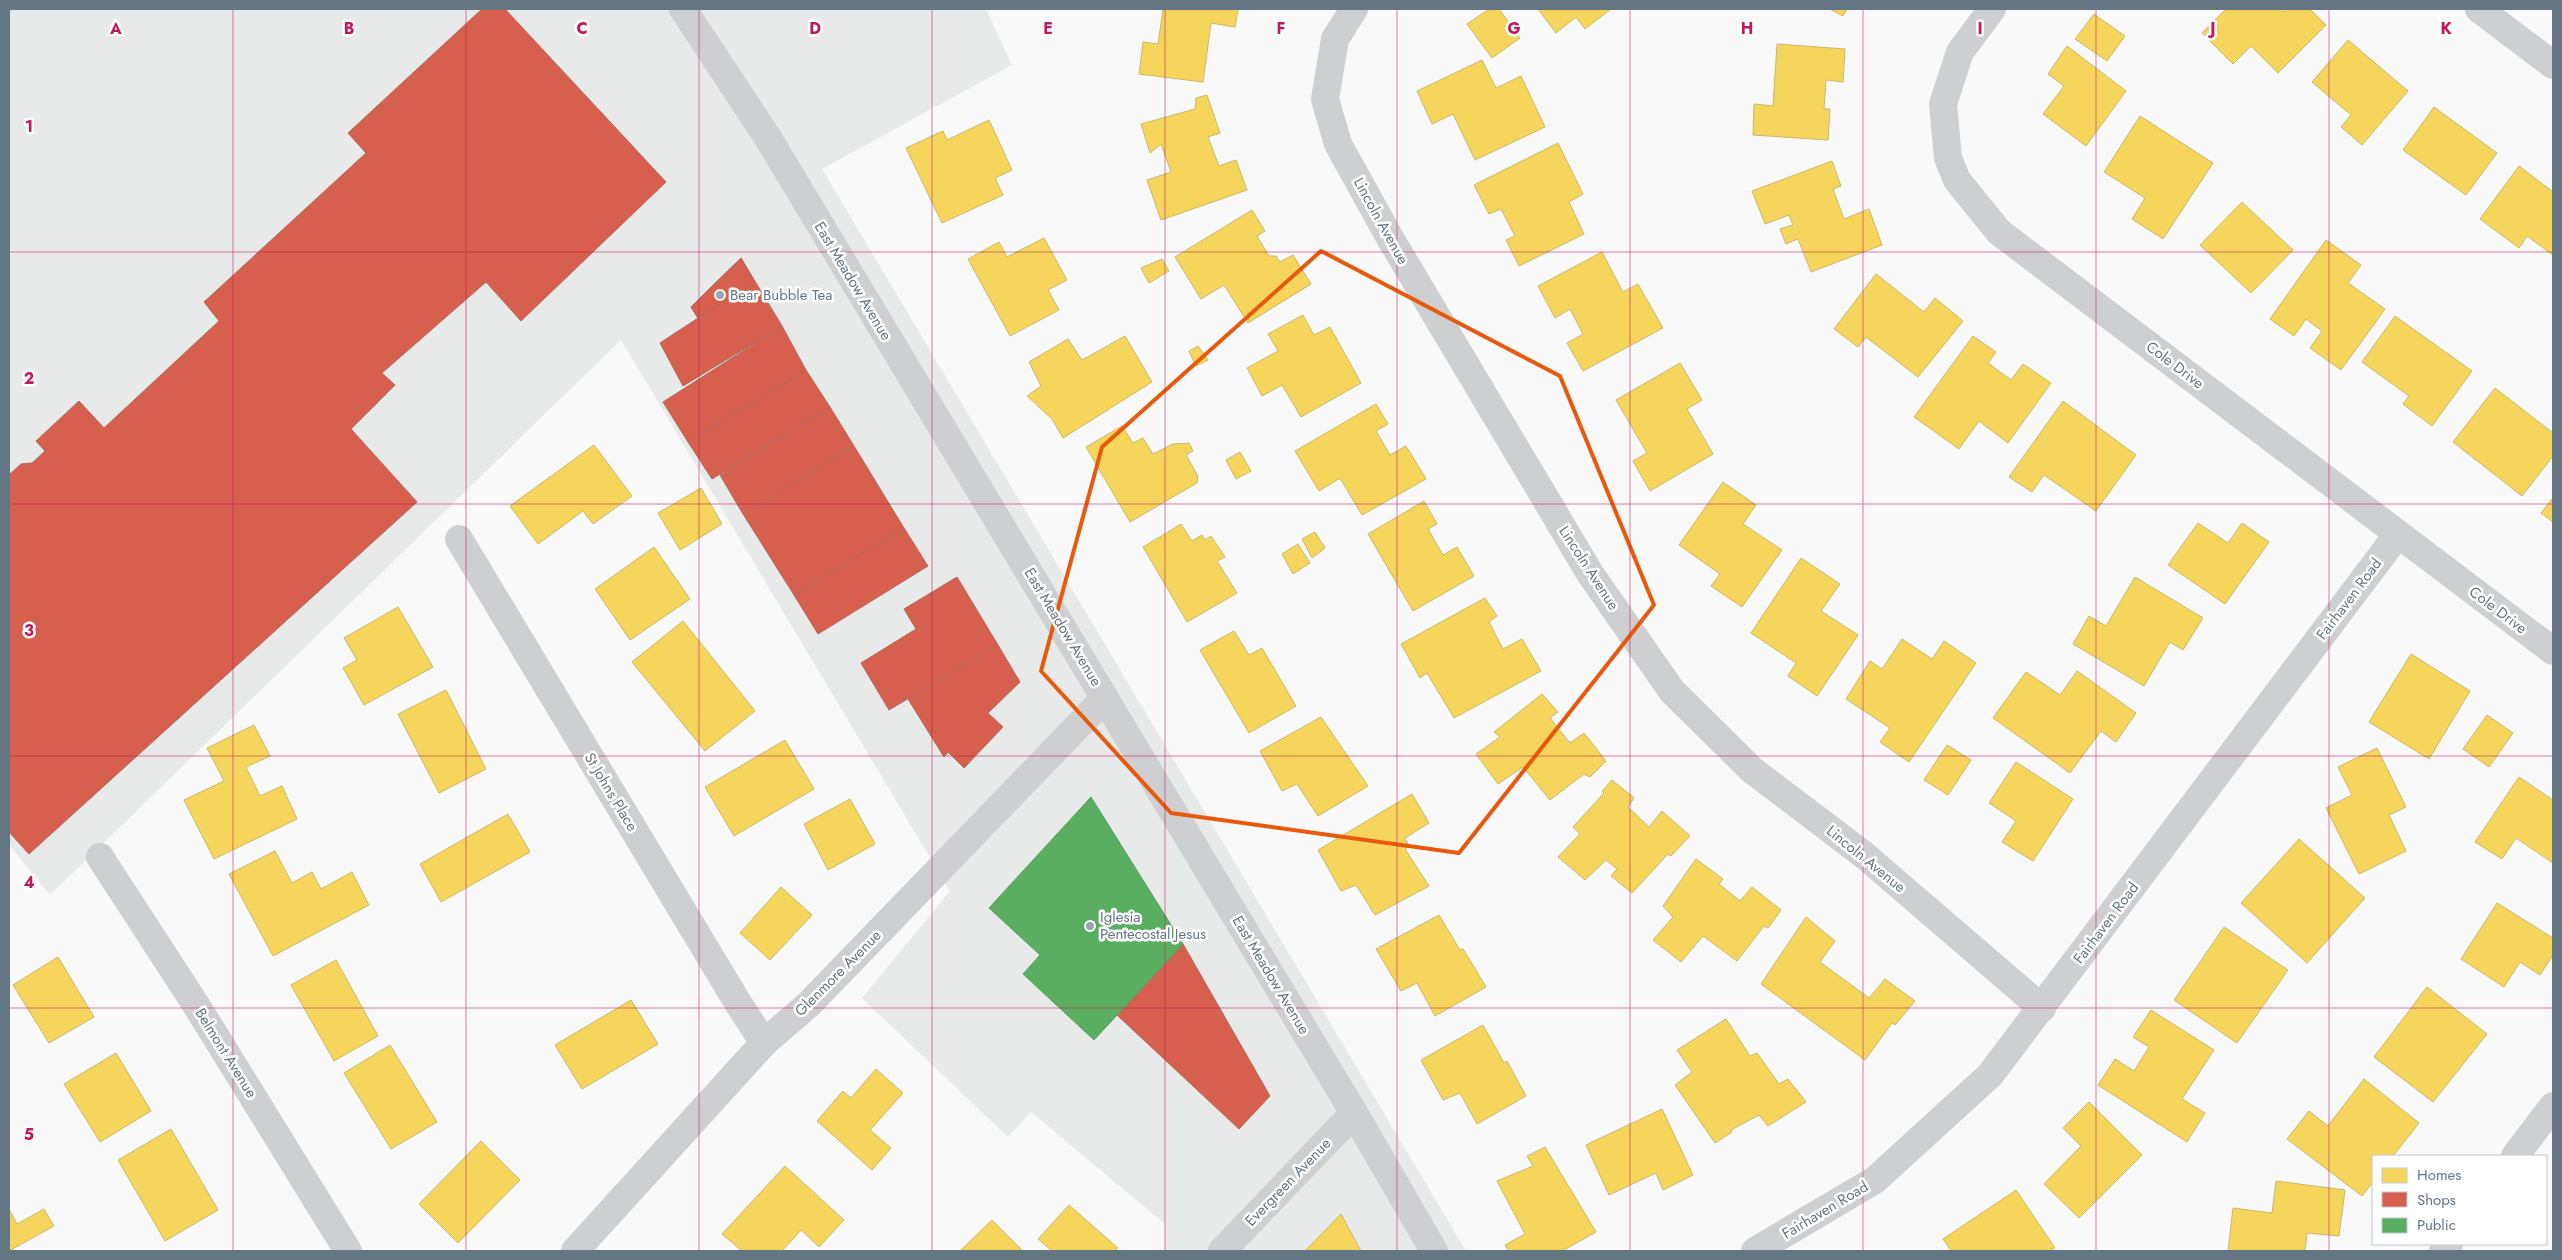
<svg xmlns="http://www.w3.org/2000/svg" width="2562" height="1260" viewBox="0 0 2562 1260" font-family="Jost,sans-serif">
	<rect width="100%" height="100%" fill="#f9f9f9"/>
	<path fill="#e8e9e9" d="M9,9H986L1012,65L822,169L1466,1251H1165V1224L1031,1112L1008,1137L862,998L950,891L621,340L50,895L9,845Z"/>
	<g fill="#f6d55c" stroke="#cab868">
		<path d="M1163,9H1238L1235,27L1211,23L1203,82L1139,74L1143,42L1158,44Z"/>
		<path d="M1489,9H1499L1520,38L1492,58L1467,24Z"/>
		<path d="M1538,9H1611L1585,29L1576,17L1556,33Z"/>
		<path d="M1830,9H1847L1843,16Z"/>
		<path d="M2226,9H2281L2284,12L2288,9H2310L2326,25L2278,73L2251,46L2233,64L2202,33Z"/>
		<path d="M2094,14L2125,36L2107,61L2075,39Z"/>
		<path d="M2348,40L2408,91L2362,145L2341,127L2351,115L2312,82Z"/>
		<path d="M1777,44L1845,49L1843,82L1826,80L1824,109H1830L1828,140L1753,135L1754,104L1773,106Z"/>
		<path d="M2067,46L2126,91L2086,146L2043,114L2064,86L2048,74Z"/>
		<path d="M1482,60L1496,88L1521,76L1545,127L1475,160L1453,114L1432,124L1417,91Z"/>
		<path d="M1207,95L1220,133L1208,137L1219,166L1236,160L1247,190L1161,220L1147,180L1171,172L1161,144L1150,153L1141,124L1195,109L1196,98Z"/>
		<path d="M2434,107L2497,153L2466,195L2403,150Z"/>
		<path d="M2140,116L2213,163L2163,239L2132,219L2145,198L2104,172Z"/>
		<path d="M989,120L1012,170L995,178L1003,195L942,223L906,148L943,131L947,140Z"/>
		<path d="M1558,143L1583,194L1569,202L1584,234L1519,266L1506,240L1515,236L1501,209L1489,214L1474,185Z"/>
		<path d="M1832,161L1841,186L1833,189L1844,219L1869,209L1882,245L1811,272L1798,239L1786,244L1780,229L1793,225L1789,215L1765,224L1752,191Z"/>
		<path d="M2519,166L2553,192V255L2527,236L2519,248L2480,219Z"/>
		<path d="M2242,202L2293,250L2251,293L2200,245Z"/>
		<path d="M1252,210L1265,231L1257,236L1269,256H1276L1280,262L1293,255L1311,284L1248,323L1224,285L1201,299L1175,257Z"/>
		<path d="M1044,238L1067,280L1048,290L1059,310L1010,336L968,259L999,242L1007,257Z"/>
		<path d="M2326,240L2361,265L2348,283L2385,309L2341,370L2310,348L2322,331L2306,319L2294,336L2270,319Z"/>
		<path d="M1602,252L1623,292L1638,284L1663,328L1583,371L1567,343L1583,334L1570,309L1555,318L1538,286Z"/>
		<path d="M1162,259L1169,271L1149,283L1141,268Z"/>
		<path d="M1876,274L1924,312L1935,298L1963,321L1918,377L1866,337L1858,347L1834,329Z"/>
		<path d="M1303,315L1314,335L1330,327L1361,383L1301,417L1282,385L1262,396L1247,368L1278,351L1268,334Z"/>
		<path d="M2395,316L2472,371L2432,426L2403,404L2409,396L2362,362Z"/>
		<path d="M1125,336L1152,382L1063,438L1052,419L1027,396L1041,386L1029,362L1068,339L1082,360Z"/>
		<path d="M1973,336L1996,352L1988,363L2011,380L2023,364L2051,383L2008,443L1979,421L1959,449L1914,417Z"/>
		<path d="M1198,346L1208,360L1196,366L1189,351Z"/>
		<path d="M1680,363L1702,400L1687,409L1713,454L1650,491L1633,461L1647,453L1616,400Z"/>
		<path d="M2495,388L2553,433V456L2522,496L2453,442Z"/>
		<path d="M2063,401L2136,455L2096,511L2044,475L2032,492L2009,477Z"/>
		<path d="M1376,404L1388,424L1376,431L1390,455L1406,446L1426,479L1362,515L1340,478L1319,491L1295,451Z"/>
		<path d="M1122,426L1133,443L1143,438L1153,454L1173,444L1189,443L1193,451L1186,455L1198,476L1197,483L1130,522L1086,447Z"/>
		<path d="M594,445L632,496L593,524L583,511L538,544L510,506Z"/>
		<path d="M1240,452L1251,471L1236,479L1226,460Z"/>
		<path d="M1723,482L1756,505L1743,524L1782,550L1742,607L1711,586L1720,574L1679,545Z"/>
		<path d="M701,488L722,524L680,550L658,513Z"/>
		<path d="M2553,498V522L2541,513Z"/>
		<path d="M1424,501L1437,524L1428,529L1443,555L1457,547L1474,576L1413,611L1368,534Z"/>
		<path d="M2198,523L2228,543L2242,523L2269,542L2225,604L2168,565Z"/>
		<path d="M1181,524L1192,541L1202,535L1205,540L1211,536L1225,557L1217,561L1237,593L1187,622L1143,547Z"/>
		<path d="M1315,532L1325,548L1312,558L1302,539Z"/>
		<path d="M1298,544L1310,563L1293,574L1282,554Z"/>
		<path d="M654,547L690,599L630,640L595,589Z"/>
		<path d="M1801,558L1840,584L1821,611L1858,635L1817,696L1788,676L1796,663L1751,633Z"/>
		<path d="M2135,577L2203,618L2183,650L2170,642L2144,686L2073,644L2089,616L2106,626Z"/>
		<path d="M1485,598L1497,616L1489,622L1503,649L1522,639L1541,671L1454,718L1427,673L1420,678L1401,644Z"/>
		<path d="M398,607L433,667L364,705L343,668L357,660L344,638Z"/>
		<path d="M683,621L755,711L705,751L632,662Z"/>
		<path d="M1234,631L1249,655L1262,648L1296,706L1249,733L1200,650Z"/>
		<path d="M1902,639L1932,659L1944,641L1976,663L1909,762L1880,742L1890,728L1846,699L1870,661L1882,669Z"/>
		<path d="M2411,654L2470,691L2429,759L2369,722Z"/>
		<path d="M2077,671L2136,713L2116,742L2101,731L2070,773L1993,718L2026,672L2060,695Z"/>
		<path d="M446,690L486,769L439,793L398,714Z"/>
		<path d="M1542,694L1558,712L1550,718L1570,743L1584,733L1606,761L1590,777L1584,774L1550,800L1523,767L1498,784L1476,754L1500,737L1494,732Z"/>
		<path d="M2487,715L2513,733L2489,767L2463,749Z"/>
		<path d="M1321,717L1368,786L1318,816L1297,784L1282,791L1260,751Z"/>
		<path d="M254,725L270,756L246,767L260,796L282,786L297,819L214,859L184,800L224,781L207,748Z"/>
		<path d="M785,740L814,789L734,836L705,787Z"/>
		<path d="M1947,745L1971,760L1948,795L1924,780Z"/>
		<path d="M2377,748L2406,807L2389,815L2406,851L2359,874L2326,808L2352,795L2338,767Z"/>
		<path d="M2016,762L2073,799L2033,861L2002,842L2016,821L1989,803Z"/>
		<path d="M2519,777L2553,800V863L2516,838L2502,859L2475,842Z"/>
		<path d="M1612,780L1634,798L1628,807L1649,827L1662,811L1690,836L1671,856L1668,854L1632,893L1611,876L1617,869L1606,860L1585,880L1558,857L1580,834L1573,827L1604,793L1602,791Z"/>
		<path d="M1412,794L1429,823L1405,838L1409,846L1405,849L1429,886L1375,915L1356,885L1341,891L1318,850Z"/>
		<path d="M850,799L875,844L828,870L804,824Z"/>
		<path d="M508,814L530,852L441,902L420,864Z"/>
		<path d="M2299,839L2365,898L2307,963L2241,903Z"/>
		<path d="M275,851L292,883L312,872L321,889L352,872L369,905L273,956L229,874Z"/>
		<path d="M1696,859L1723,879L1719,884L1740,901L1752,887L1781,910L1768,928L1764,926L1737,961L1703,936L1681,962L1653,940L1673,917L1663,906Z"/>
		<path d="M781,887L812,915L770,960L740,933Z"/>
		<path d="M2497,903L2553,938V955L2540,975L2520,962L2504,987L2461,959Z"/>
		<path d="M1439,915L1460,950L1463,949L1486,987L1435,1016L1417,983L1401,991L1376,949Z"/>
		<path d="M1806,917L1835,941L1820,962L1869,998L1885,979L1915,1001L1895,1025L1892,1023L1865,1060L1761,984Z"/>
		<path d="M2224,927L2288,970L2237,1043L2174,1000Z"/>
		<path d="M58,957L94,1017L49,1043L13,985Z"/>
		<path d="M336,960L378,1036L334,1061L291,985Z"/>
		<path d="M2427,987L2487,1034L2433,1102L2374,1057Z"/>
		<path d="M631,1000L658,1044L582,1089L555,1045Z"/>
		<path d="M2151,1010L2214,1050L2182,1099L2205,1113L2187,1142L2098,1085L2115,1059L2134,1071L2149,1047L2133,1037Z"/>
		<path d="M1726,1019L1750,1056L1757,1053L1779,1084L1788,1079L1806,1102L1768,1126L1759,1115L1731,1130L1732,1132L1715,1143L1675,1085L1692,1072L1677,1050Z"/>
		<path d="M1483,1025L1504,1063L1507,1061L1526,1096L1477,1124L1460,1093L1443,1100L1421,1060Z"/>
		<path d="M390,1045L437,1122L391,1149L344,1073Z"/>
		<path d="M116,1053L151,1111L100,1142L64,1084Z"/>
		<path d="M876,1069L903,1093L870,1130L891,1148L872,1170L817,1121L843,1091L851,1098Z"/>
		<path d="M2364,1079L2419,1123L2393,1156H2373V1182L2362,1196L2287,1139L2309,1111L2328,1126Z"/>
		<path d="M2089,1102L2142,1155L2079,1218L2044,1184L2081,1146L2063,1128Z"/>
		<path d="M1662,1109L1693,1175L1663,1190L1656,1173L1609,1195L1586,1145Z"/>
		<path d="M171,1129L218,1210L165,1241L118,1160Z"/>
		<path d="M481,1141L520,1180L458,1243L419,1204Z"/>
		<path d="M1545,1147L1596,1232L1562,1251H1509L1505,1245L1525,1234L1497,1181L1533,1166L1527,1156Z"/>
		<path d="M785,1166L844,1220L819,1247L801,1230L782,1251H742L722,1234Z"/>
		<path d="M2276,1181L2345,1190L2339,1236L2307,1233L2305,1251H2228L2233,1208L2272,1213Z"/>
		<path d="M2016,1190L2055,1248L2049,1251H1951L1943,1239Z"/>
		<path d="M1069,1205L1118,1248L1114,1251H1052L1038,1239Z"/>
		<path d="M9,1209L17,1224L44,1209L54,1226L9,1251Z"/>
		<path d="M1341,1214L1361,1251H1305Z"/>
		<path d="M992,1220L1023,1251H960Z"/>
	</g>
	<g fill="#d6604d" stroke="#b4675d">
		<path d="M482,9H505L666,182L521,321L486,282L382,373L395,385L351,429L417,502L29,854L9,832V475L21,464L32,463L45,451L36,441L79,401L104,428L219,321L204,302L366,153L348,133Z"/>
		<path d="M741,258L782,326L683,386L660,343L698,318L691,307Z"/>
		<path d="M741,258L755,283L698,318L691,307Z"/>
		<path d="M782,326L806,370L688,442L663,402Z"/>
		<path d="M806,370L830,407L712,479L688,442Z"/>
		<path d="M830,407L854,446L743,514L720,475Z"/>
		<path d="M854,446L904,528L794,595L743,514Z"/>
		<path d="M904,528L928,566L818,634L794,595Z"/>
		<path d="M957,577L998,645L889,710L861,663L916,629L904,609Z"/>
		<path d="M998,645L1020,682L988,713L1003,727L964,768L948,752L944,757L908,699Z"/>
		<path d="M1183,944L1270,1096L1239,1129L1117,1015Z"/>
	</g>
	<path fill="#5aae61" stroke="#5d9d6b" d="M1091,797L1183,944L1094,1040L1023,974L1040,955L989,908Z"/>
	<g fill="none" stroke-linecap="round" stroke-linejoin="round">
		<g stroke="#cecfd0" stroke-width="28">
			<path d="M683,9L768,138L1354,1113L1434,1251"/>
			<path d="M1354,9L1335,39L1325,99L1338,144L1390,238L1591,575L1672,691L1752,770L1864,855L2042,1008"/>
			<path d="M1992,9L1960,52L1943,104L1948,158L1957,180L1999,232L2553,651"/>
			<path d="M2479,9L2553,65"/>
			<path d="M459,539L738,1003L764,1043"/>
			<path d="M100,857L198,1008L348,1251"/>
			<path d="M2515,1156L2553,1106"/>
			<path d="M575,1251L764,1043L809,1004L1105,698"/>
			<path d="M1222,1251L1354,1113"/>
			<path d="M1755,1251L1875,1180L1990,1075L2398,534"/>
			<path d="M2443,1251L2449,1244"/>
		</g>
	</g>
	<path fill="none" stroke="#e8590c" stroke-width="4" stroke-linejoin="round" d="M1321,251L1560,376L1654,605L1459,853L1171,813L1041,671L1102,447Z"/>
	<path fill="none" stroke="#c2185b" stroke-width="1" stroke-opacity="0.55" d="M233,9V1251M466,9V1251M699,9V1251M932,9V1251M1165,9V1251M1397,9V1251M1630,9V1251M1863,9V1251M2096,9V1251M2329,9V1251M9,252H2553M9,504H2553M9,756H2553M9,1008H2553"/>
	<g fill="#99a4ac" stroke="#fff" stroke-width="2">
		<circle cx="720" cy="295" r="5"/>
		<circle cx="1090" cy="926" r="5"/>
	</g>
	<g text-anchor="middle" stroke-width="5" stroke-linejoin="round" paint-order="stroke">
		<g font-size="15" fill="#657683" stroke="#fff">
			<text transform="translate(1381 221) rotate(61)" y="5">Lincoln Avenue</text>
			<text transform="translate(853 281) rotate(59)" y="5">East Meadow Avenue</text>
			<text transform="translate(2175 365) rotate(37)" y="5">Cole Drive</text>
			<text transform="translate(1589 568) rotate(57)" y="5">Lincoln Avenue</text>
			<text transform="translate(2349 599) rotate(-53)" y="5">Fairhaven Road</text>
			<text transform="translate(2498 610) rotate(37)" y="5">Cole Drive</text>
			<text transform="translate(1063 627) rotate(59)" y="5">East Meadow Avenue</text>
			<text transform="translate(611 792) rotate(59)" y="5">St Johns Place</text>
			<text transform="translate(1866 859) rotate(39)" y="5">Lincoln Avenue</text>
			<text transform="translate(2106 923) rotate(-53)" y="5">Fairhaven Road</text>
			<text transform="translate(838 973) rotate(-45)" y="5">Glenmore Avenue</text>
			<text transform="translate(1271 975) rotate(59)" y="5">East Meadow Avenue</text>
			<text transform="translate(226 1053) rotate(58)" y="5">Belmont Avenue</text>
			<text transform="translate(1288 1182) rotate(-46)" y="5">Evergreen Avenue</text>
			<text transform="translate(1825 1210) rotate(-31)" y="5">Fairhaven Road</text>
		</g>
		<g font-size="15" fill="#657683" stroke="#fff" text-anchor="start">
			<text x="730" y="300">Bear Bubble Tea</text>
			<text x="1100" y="922">Iglesia<tspan x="1100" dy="17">Pentecostal Jesus</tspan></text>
		</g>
	</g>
	<g font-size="16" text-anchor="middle" font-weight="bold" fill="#c2185b" stroke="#fff" stroke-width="5" stroke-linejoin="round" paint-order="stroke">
		<text x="116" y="34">A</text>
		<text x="349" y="34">B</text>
		<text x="582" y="34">C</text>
		<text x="815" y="34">D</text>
		<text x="1048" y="34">E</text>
		<text x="1281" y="34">F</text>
		<text x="1514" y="34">G</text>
		<text x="1747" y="34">H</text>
		<text x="1980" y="34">I</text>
		<text x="2213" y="34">J</text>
		<text x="2446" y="34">K</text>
		<text x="29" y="132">1</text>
		<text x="29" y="384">2</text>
		<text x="29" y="636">3</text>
		<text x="29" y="888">4</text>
		<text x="29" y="1140">5</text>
	</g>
	<rect width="2562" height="1260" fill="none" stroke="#657683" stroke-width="20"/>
	<rect x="2372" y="1155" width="175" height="90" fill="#ffffff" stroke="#c1c8cd"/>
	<rect x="2382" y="1168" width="25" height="15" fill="#f6d55c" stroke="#c1c8cd"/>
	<text x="2417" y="1180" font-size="15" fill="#657683">Homes</text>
	<rect x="2382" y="1192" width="25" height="15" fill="#d6604d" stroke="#c1c8cd"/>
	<text x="2417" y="1205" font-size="15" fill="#657683">Shops</text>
	<rect x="2382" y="1218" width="25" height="15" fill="#5aae61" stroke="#c1c8cd"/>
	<text x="2417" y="1230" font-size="15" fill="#657683">Public</text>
</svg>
